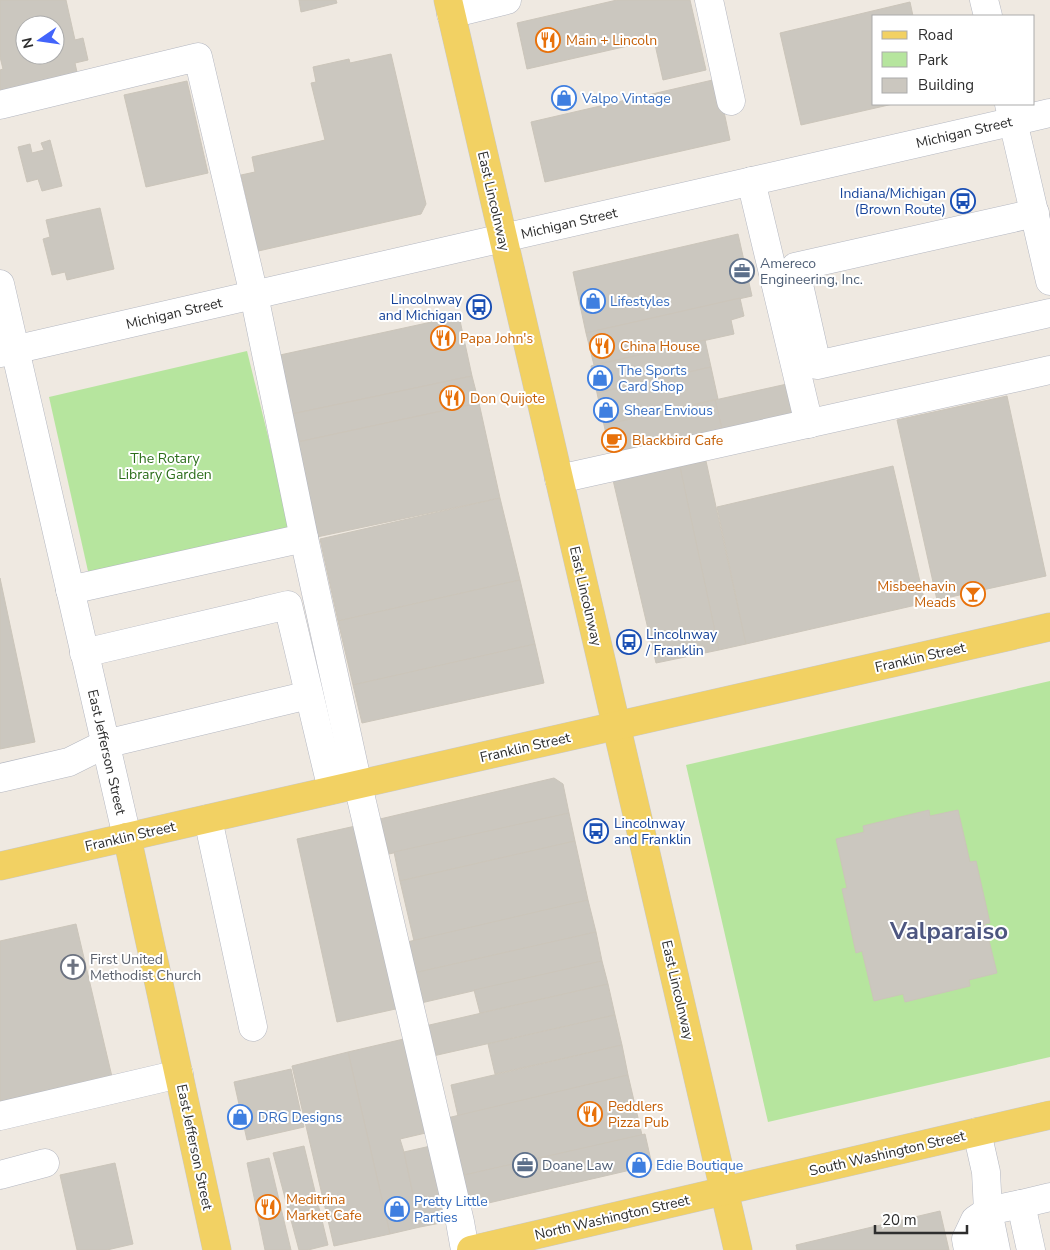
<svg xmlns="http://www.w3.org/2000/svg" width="1050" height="1250" viewBox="0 0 1050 1250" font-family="'Nunito Sans',sans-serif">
	<rect width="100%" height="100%" fill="#efe9e1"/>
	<g fill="#b6e59e">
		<path d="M247,351L290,525L284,535L90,580L49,397Z"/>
		<path d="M1050,681V1057L768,1122L686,765Z"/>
	</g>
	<g fill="#cbc7bf" stroke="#cbc5ba" fill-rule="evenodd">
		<path d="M0,0H66L75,40L83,38L88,60L75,63L78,77L0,93V70L3,69L0,57ZM25,25H55V55H25Z"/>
		<path d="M299,0H336L337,3L301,12Z"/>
		<path d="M617,0H690L706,70L663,80L654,40L527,69L517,23Z"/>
		<path d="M910,2L913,16H874V104H893L801,125L780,33Z"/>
		<path d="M391,54L426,204L421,214L254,252L245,210L249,209L241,175L255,172L252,157L325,140L311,83L316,82L313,67L349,59L350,63Z"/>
		<path d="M717,79L730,140L545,182L531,122Z"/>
		<path d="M187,81L208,173L146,187L124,95Z"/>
		<path d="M50,140L62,186L42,191L38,179L27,182L18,147L30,144L32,153L44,150L41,143Z"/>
		<path d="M100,208L114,269L67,280L65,272L52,275L43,239L50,237L46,220Z"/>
		<path d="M738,234L752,296L586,333L573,272Z"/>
		<path d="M740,298L744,316L731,320L734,334L594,365L586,333Z"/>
		<path d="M459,316L472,376L292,414L280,355Z"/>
		<path d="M705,340L711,367L597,393L591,366Z"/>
		<path d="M711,367L718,399L604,425L597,393Z"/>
		<path d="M472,376L479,403L298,442L292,414Z"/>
		<path d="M787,384L794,413L722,429L715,400Z"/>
		<path d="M1007,396L1046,576L937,600L897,420Z"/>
		<path d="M715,400L722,429L611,454L604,425Z"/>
		<path d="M479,403L500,498L317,537L298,442Z"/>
		<path d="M706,461L746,644L719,650L680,467Z"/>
		<path d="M893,466L925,603L746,644L717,507Z"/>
		<path d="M680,467L719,650L656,663L613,480Z"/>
		<path d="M500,498L520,580L338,621L320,539Z"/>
		<path d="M0,578L35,742L0,749Z"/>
		<path d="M520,580L535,644L353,685L338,621Z"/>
		<path d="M535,644L544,683L362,723L353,685Z"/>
		<path d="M554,778L563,784L569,813L389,854L380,819Z"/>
		<path d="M929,810L930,816L958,810L970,862L976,861L990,923L985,924L997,973L969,980L970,986L905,1002L903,994L874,1001L862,951L856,953L842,889L847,888L836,839L864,832L863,826Z"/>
		<path d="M569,813L575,841L400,881L394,852Z"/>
		<path d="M360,825L400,1008L337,1022L297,839Z"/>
		<path d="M575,841L588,900L414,941L400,881Z"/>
		<path d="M588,900L596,932L414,973L407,942Z"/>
		<path d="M76,924L113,1081L0,1107V941Z"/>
		<path d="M596,932L602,961L421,1003L414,973Z"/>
		<path d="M602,961L608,984L480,1013L474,990Z"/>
		<path d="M608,984L615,1015L433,1056L425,1026Z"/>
		<path d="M615,1015L622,1045L495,1074L488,1044Z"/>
		<path d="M408,1038L430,1132L400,1139L404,1152L420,1227L390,1234L348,1052Z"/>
		<path d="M622,1045L628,1075L458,1116L451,1085Z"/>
		<path d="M348,1052L390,1234L334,1246L292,1066Z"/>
		<path d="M291,1069L304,1127L247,1140L234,1082Z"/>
		<path d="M628,1075L642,1135L460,1176L447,1118Z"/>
		<path d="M645,1134L652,1165L467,1208L460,1176Z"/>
		<path d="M435,1145L451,1221L420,1227L404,1152Z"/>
		<path d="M304,1146L328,1245L308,1250H299L273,1153Z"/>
		<path d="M269,1158L291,1250H265L247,1163Z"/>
		<path d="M115,1163L133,1244L107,1250H77L60,1175Z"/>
		<path d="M940,1211L949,1250H797L796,1245Z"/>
	</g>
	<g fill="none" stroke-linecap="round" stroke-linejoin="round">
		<defs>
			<g id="minor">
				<path d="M709,0L731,101"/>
				<path d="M984,0L988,16"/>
				<path d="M451,14L507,0"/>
				<path d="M1009,104L1050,281"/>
				<path d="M0,105L198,57L254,295L304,538L358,785L460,1222L465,1250"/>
				<path d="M751,181L809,424"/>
				<path d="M1035,213L795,267L817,365L1050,313"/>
				<path d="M0,284L127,837"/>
				<path d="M0,353L1050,113"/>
				<path d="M559,479L1050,370"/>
				<path d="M70,590L304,538"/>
				<path d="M84,653L288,605L332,790"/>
				<path d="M0,778L69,762L105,744L309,695"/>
				<path d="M208,819L253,1027"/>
				<path d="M0,1116L179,1074"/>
				<path d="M977,1132L986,1172L988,1211L1021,1204"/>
				<path d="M0,1175L45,1163"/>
				<path d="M968,1250L966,1239L975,1220L988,1211L996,1250"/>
				<path d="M1031,1250L1021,1204L1050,1197"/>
			</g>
			<g id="major">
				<path d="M448,0L738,1250"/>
				<path d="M127,837L217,1250"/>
				<path d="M0,866L1050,627"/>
				<path d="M471,1250L1050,1115"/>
			</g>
		</defs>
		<use href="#minor" stroke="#b4b7c1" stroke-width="29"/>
		<use href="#major" stroke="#c9c9c9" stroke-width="29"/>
		<use href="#minor" stroke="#fff" stroke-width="28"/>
		<use href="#major" stroke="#f2d163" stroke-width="28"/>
	</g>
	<defs>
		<symbol id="restaurant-ring" viewBox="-11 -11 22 22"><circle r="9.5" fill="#fff" stroke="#e8710a" stroke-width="1.5"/><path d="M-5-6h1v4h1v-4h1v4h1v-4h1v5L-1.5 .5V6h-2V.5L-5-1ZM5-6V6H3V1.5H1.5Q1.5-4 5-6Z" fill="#e8710a"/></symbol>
		<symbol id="shop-ring" viewBox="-11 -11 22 22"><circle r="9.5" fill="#fff" stroke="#3f7fe0" stroke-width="1.5"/><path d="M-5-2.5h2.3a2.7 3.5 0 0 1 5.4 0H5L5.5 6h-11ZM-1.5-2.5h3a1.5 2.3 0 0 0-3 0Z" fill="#3f7fe0"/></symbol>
		<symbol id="bus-ring" viewBox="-11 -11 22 22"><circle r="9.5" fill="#fff" stroke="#1a4fb4" stroke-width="1.5"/><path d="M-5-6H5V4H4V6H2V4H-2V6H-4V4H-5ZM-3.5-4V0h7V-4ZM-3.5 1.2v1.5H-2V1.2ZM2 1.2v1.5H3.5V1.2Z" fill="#1a4fb4"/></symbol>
		<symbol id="office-ring" viewBox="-11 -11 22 22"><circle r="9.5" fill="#fff" stroke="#5c6f8a" stroke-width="1.5"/><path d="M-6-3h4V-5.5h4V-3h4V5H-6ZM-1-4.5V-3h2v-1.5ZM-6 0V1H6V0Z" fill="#5c6f8a"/></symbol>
		<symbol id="cafe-ring" viewBox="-11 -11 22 22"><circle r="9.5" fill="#fff" stroke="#e8710a" stroke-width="1.5"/><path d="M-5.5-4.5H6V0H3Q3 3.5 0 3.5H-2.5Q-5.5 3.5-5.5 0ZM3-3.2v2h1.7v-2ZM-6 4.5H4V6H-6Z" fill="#e8710a"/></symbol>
		<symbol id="bar-ring" viewBox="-11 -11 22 22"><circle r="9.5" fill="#fff" stroke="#e8710a" stroke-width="1.5"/><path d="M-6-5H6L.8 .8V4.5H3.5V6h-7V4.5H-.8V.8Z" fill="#e8710a"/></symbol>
		<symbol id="church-ring" viewBox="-11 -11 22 22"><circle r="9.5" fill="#fff" stroke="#6b7280" stroke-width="1.5"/><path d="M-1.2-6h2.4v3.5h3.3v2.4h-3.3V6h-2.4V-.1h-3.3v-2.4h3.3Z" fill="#6b7280"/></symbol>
	</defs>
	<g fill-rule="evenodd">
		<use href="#restaurant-ring" x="534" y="26" width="28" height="28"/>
		<use href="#shop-ring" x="550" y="84" width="28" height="28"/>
		<use href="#bus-ring" x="949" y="187" width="28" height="28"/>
		<use href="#office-ring" x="728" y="257" width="28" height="28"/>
		<use href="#shop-ring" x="579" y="287" width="28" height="28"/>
		<use href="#bus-ring" x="465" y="293" width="28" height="28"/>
		<use href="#restaurant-ring" x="429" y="324" width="28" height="28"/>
		<use href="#restaurant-ring" x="588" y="332" width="28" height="28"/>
		<use href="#shop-ring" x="586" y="364" width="28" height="28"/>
		<use href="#restaurant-ring" x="438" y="384" width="28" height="28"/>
		<use href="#shop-ring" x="592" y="396" width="28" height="28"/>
		<use href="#cafe-ring" x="600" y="426" width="28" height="28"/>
		<use href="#bar-ring" x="959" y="580" width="28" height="28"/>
		<use href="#bus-ring" x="615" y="628" width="28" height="28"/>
		<use href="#bus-ring" x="582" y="817" width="28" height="28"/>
		<use href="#church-ring" x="59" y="953" width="28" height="28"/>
		<use href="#restaurant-ring" x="576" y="1100" width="28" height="28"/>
		<use href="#shop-ring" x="226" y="1103" width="28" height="28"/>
		<use href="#office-ring" x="511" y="1151" width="28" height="28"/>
		<use href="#shop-ring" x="625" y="1151" width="28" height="28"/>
		<use href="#restaurant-ring" x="254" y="1193" width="28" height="28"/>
		<use href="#shop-ring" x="383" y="1195" width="28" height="28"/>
	</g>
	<g text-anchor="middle" stroke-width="4" stroke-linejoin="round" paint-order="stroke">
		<g font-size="14" fill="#c56008" stroke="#fff" text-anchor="start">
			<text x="566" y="45">Main + Lincoln</text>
			<text x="460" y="343">Papa John's</text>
			<text x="620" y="351">China House</text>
			<text x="470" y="403">Don Quijote</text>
			<text x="632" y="445">Blackbird Cafe</text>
			<text x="956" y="591" text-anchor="end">Misbeehavin<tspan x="956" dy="16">Meads</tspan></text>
			<text x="608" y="1111">Peddlers<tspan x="608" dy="16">Pizza Pub</tspan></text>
			<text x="286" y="1204">Meditrina<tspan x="286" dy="16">Market Cafe</tspan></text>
		</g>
		<g font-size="14" fill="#366cbe" stroke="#fff" text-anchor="start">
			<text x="582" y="103">Valpo Vintage</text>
			<text x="610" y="306">Lifestyles</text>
			<text x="618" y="375">The Sports<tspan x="618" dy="16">Card Shop</tspan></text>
			<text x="624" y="415">Shear Envious</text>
			<text x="258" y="1122">DRG Designs</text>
			<text x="656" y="1170">Edie Boutique</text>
			<text x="414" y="1206">Pretty Little<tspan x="414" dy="16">Parties</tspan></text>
		</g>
		<g font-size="14" fill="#2e2e2e" stroke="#fff">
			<text transform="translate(964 132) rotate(-13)" y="5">Michigan Street</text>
			<text transform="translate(494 201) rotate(77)" y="5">East Lincolnway</text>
			<text transform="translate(569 223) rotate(-13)" y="5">Michigan Street</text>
			<text transform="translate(174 313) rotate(-13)" y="5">Michigan Street</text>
			<text transform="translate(586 596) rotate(77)" y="5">East Lincolnway</text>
			<text transform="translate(920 657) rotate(-13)" y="5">Franklin Street</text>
			<text transform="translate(525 747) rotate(-13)" y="5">Franklin Street</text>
			<text transform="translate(107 752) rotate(77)" y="5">East Jefferson Street</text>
			<text transform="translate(130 836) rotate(-13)" y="5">Franklin Street</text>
			<text transform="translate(678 990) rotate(77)" y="5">East Lincolnway</text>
			<text transform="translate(195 1147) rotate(78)" y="5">East Jefferson Street</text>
			<text transform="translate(887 1153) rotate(-13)" y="5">South Washington Street</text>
			<text transform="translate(612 1217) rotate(-13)" y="5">North Washington Street</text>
		</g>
		<g font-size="14" fill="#164399" stroke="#fff" text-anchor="end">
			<text x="946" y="198">Indiana/Michigan<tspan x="946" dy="16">(Brown Route)</tspan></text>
			<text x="462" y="304">Lincolnway<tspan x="462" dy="16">and Michigan</tspan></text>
			<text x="646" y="639" text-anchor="start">Lincolnway<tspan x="646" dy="16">/ Franklin</tspan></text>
			<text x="614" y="828" text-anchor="start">Lincolnway<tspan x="614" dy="16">and Franklin</tspan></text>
		</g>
		<g font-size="14" fill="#4e5e75" stroke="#fff" text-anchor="start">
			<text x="760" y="268">Amereco<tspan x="760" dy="16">Engineering, Inc.</tspan></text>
			<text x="542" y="1170">Doane Law</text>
		</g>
		<g font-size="14" fill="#2c6e1b" stroke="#fff">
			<text x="165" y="463">The Rotary<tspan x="165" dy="16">Library Garden</tspan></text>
		</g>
		<g font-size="14" fill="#5b616d" stroke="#fff" text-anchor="start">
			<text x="90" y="964">First United<tspan x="90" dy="16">Methodist Church</tspan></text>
		</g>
		<g font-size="24" font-weight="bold" fill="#4d5680" stroke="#fff">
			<text x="949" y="939">Valparaiso</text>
		</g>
	</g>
	<rect x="872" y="15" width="162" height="90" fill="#ffffff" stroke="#ababab"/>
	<rect x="882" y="31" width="25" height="8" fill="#f2d163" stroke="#ababab"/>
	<text x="918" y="40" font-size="15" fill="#2e2e2e">Road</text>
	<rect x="882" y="52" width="25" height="15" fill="#b6e59e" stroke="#ababab"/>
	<text x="918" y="65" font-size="15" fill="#2e2e2e">Park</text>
	<rect x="882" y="78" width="25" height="15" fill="#cbc7bf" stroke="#ababab"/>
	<text x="918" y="90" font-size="15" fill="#2e2e2e">Building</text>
	<g transform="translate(40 40) rotate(257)"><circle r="24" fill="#ffffff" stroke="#ababab"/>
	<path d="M0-4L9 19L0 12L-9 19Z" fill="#4264fb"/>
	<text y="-8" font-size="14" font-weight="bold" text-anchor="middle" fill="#2e2e2e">N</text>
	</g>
	<path d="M875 1225v8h92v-8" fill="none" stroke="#2e2e2e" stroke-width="2.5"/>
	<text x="882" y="1225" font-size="15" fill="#2e2e2e" stroke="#ffffff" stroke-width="4" paint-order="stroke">20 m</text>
</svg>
